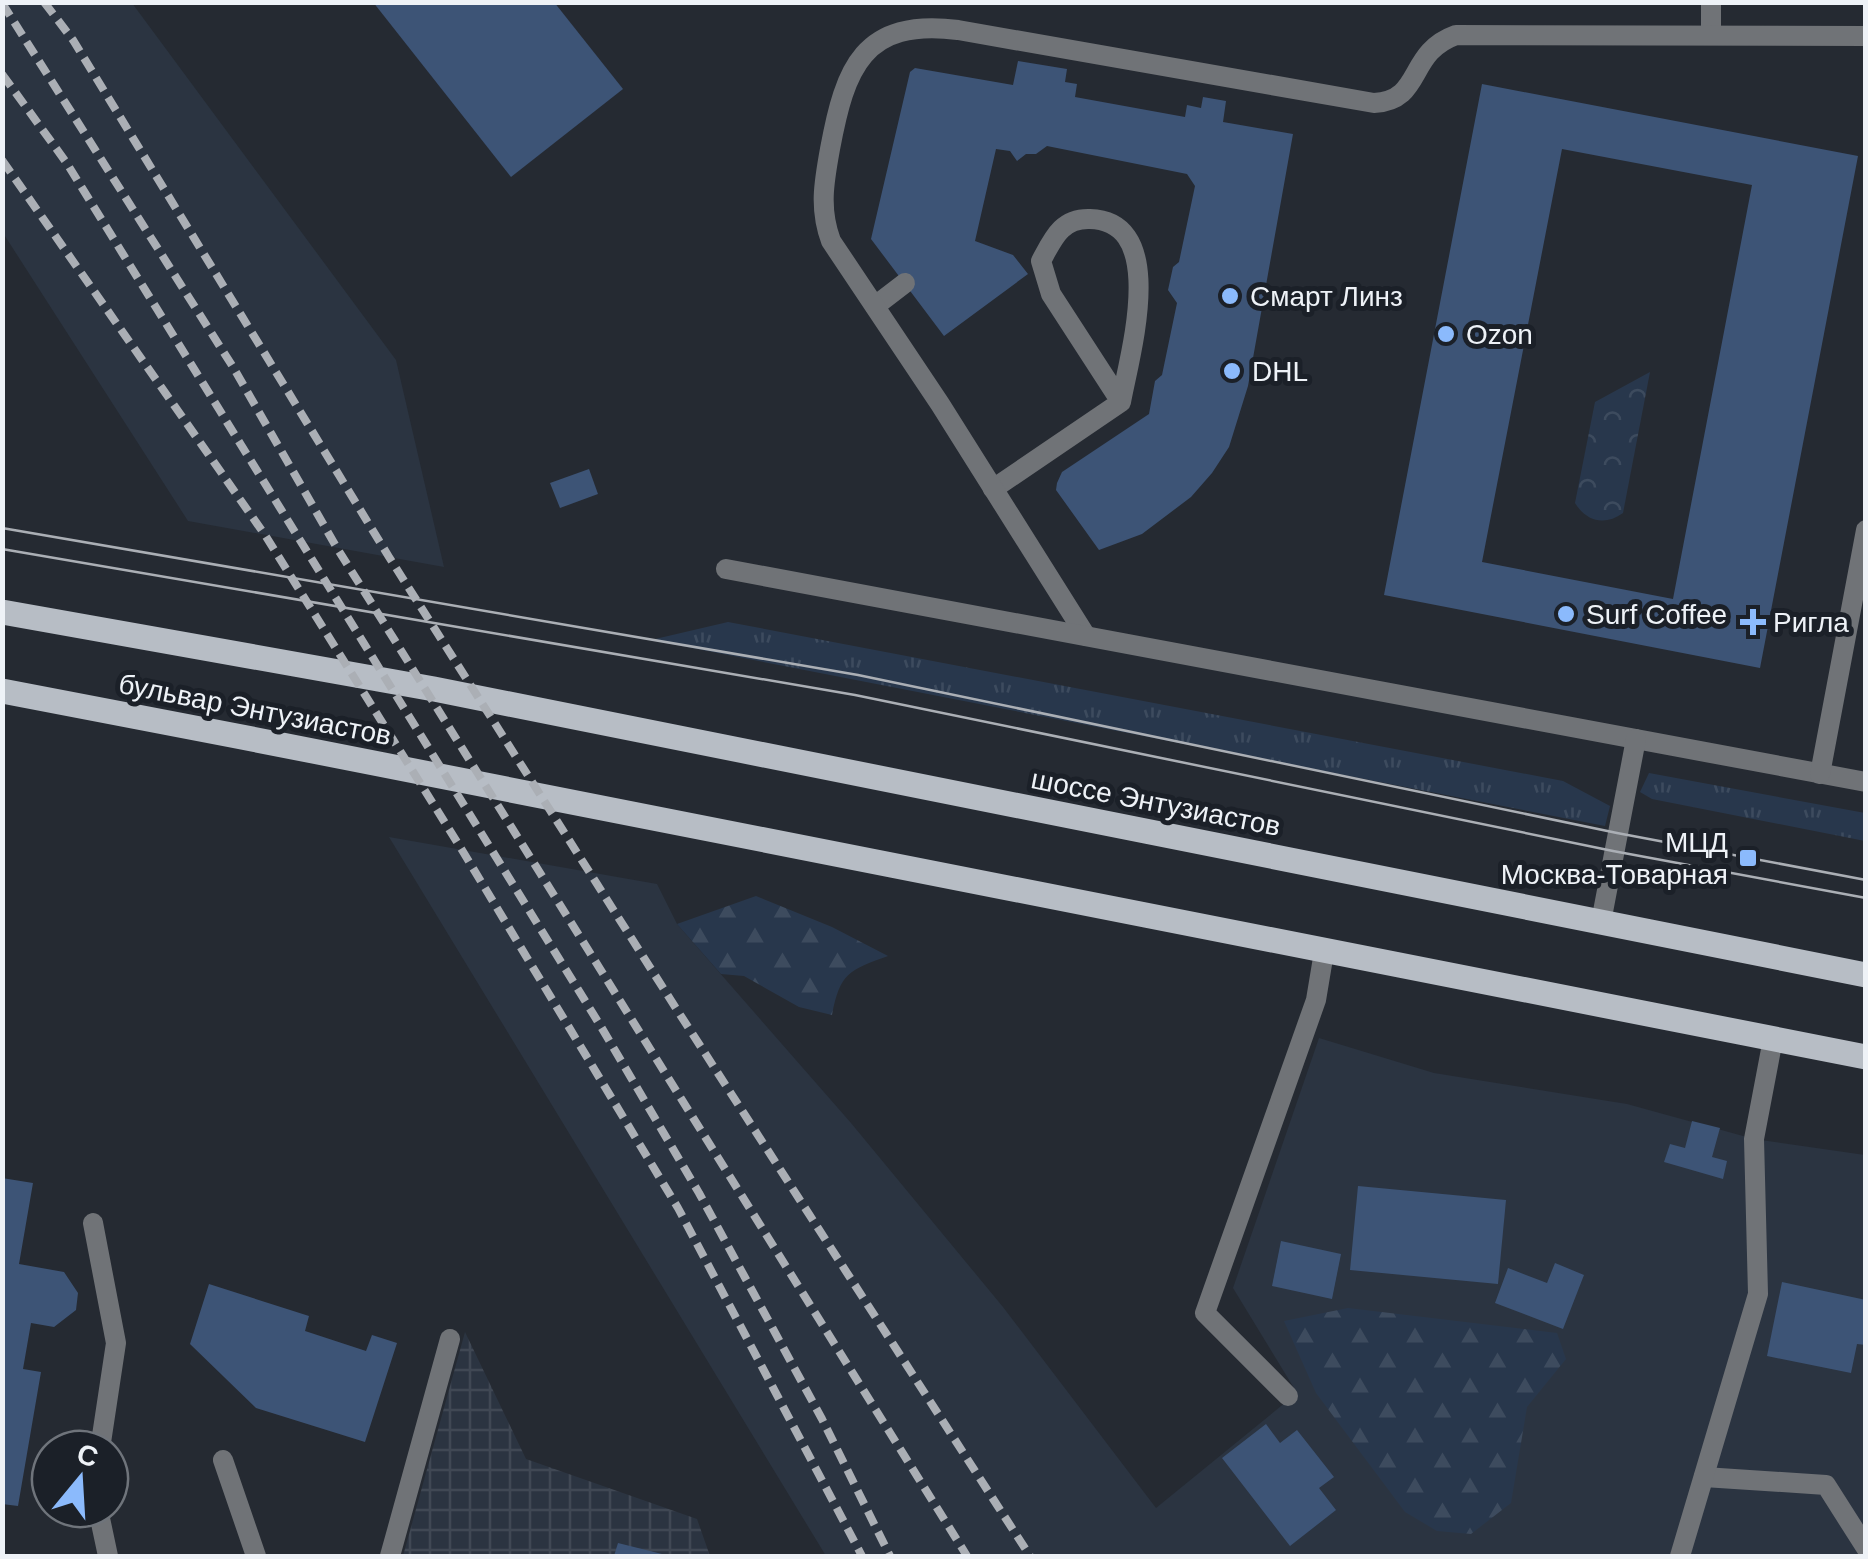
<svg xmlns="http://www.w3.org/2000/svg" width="1868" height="1559" viewBox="0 0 1868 1559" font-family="Arial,sans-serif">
	<defs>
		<pattern id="industrial-grid" width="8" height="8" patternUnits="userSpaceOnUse" patternTransform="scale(2.5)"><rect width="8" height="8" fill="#2b3441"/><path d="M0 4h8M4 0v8" fill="none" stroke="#404854"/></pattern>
		<pattern id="grass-tufts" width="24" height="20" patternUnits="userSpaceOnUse" patternTransform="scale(2.5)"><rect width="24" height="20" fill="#28374c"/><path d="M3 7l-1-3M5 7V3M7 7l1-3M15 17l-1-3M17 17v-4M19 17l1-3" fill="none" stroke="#3d4b5e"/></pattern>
		<pattern id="forest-firs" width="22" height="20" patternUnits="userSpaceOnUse" patternTransform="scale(2.5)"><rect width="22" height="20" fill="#28374c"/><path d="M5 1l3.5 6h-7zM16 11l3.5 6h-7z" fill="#3d4b5e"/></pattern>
		<pattern id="park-crowns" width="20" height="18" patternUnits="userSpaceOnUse" patternTransform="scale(2.5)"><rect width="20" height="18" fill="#28374c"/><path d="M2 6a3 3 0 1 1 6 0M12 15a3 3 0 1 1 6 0" fill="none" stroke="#3d4b5e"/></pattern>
	</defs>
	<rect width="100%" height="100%" fill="#252a32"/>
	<g fill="#2b3441">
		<path d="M3,2L132,3L396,360L444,567L188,521L3,233Z"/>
		<path d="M389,837L657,884L677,924L851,1123L1003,1307L1156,1508L1297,1393L1233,1288L1319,1038L1434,1073L1627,1104L1754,1139L1865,1155V1556H826Z"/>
	</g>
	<path fill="url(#industrial-grid)" d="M465,1332L526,1459L697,1519L710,1556H403Z"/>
	<g fill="url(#grass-tufts)">
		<path d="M728,622L1563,781L1610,806L1605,826L651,640Z"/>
		<path d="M1649,773L1865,813V841L1652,799L1640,792Z"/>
	</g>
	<g fill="url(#forest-firs)">
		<path d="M756,896L832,927L888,956C849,970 840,973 832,1015L799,1007L744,976L721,974L677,924Z"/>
		<path d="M1348,1308L1557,1333L1566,1359L1527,1407L1511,1503L1471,1534L1437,1531L1405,1512L1316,1393L1284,1321Z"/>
	</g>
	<path fill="url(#park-crowns)" d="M1650,372L1623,513C1605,526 1587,522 1575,503L1595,402Z"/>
	<g fill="#3d5476" fill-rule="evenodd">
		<path d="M373,2H554L623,89L511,177Z"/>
		<path d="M1018,61L1067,69L1065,82L1077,84L1075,97L1185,117L1187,105L1201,108L1203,97L1226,101L1223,122L1293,134L1248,386L1229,447L1212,473L1191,497L1142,534L1099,550L1056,490L1057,483L1062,472L1149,414L1155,381L1162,375L1177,303L1168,290L1173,267L1179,262L1195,186L1187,174L1047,146L1036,154H1026L1017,161L1010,151L996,149L975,241L1013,255L1028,274L944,336L871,239L910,72L915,68L1013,85Z"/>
		<path d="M1482,84L1858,156L1760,668L1384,595ZM1562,149L1752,185L1673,599L1482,562Z"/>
		<path d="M589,469L598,494L560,508L550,483Z"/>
		<path d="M1692,1121L1720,1128L1712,1157L1727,1161L1723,1179L1664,1162L1670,1144L1685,1148Z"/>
		<path d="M2,1178L33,1183L19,1264L64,1272L78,1293L76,1310L54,1327L31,1323L23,1369L41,1372L18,1506L2,1504Z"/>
		<path d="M1358,1186L1506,1200L1498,1284L1350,1270Z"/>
		<path d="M1281,1241L1341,1254L1332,1299L1272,1286Z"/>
		<path d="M1555,1263L1584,1275L1563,1329L1495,1303L1508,1268L1547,1283Z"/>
		<path d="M1782,1282L1866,1300V1345L1857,1344L1851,1373L1767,1356Z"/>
		<path d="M209,1284L309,1316L305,1331L366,1351L372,1335L397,1343L365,1442L256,1408L190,1344Z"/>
		<path d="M1266,1424L1280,1443L1297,1430L1334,1477L1319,1488L1336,1510L1290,1546L1222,1458Z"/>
		<path d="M618,1543L666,1555V1556H614Z"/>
	</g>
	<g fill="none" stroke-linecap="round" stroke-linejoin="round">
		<g stroke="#707377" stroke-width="20">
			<path d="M1711,2V35"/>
			<path d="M875,306L905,283"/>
			<path d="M993,489L1121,402L1051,294L1041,261C1053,239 1061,218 1090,219C1170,221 1129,357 1121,402"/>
			<path d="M1086,636L940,404L831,241C819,209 824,182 830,149C845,68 863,18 958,30L1374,103C1424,100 1406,53 1456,35L1866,36"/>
			<path d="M93,1223L116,1343L100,1449"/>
			<path d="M1288,1396L1205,1313L1316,1000L1324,952"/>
			<path d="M223,1460L256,1556"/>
			<path d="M1704,1477L1826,1485L1866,1548"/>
			<path d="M98,1509L108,1556"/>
			<path d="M1680,1556L1758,1294L1754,1139L1773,1039"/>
		</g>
		<g stroke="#707377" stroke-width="20">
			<path d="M726,569L1866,782"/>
			<path d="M1820,774L1866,530"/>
			<path d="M1601,922L1636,739"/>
			<path d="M390,1556L450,1339"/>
		</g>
		<g stroke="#b7bdc5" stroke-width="25">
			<path d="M2,612L434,689L1866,975"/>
			<path d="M2,691C624,809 1244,937 1866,1057"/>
		</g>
		<g stroke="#abafb5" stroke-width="2.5">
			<path d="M2,528L858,675L1617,833L1866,880"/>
			<path d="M2,549L855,695L1613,851L1866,898"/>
		</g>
		<g stroke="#abafb5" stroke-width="8" stroke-dasharray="15 8" stroke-linecap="butt">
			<path d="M44,2L73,40L389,557L679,1013L1030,1556"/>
			<path d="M2,3L233,367L337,548L967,1556"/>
			<path d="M2,74L66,162L600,1025L699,1193L822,1419L890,1556"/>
			<path d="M2,160L265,535L462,850L678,1208L862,1556"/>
		</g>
	</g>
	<g fill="#8bbafc" stroke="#1b2028" stroke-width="4">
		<circle cx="1230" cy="296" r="10"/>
		<circle cx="1446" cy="334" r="10"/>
		<circle cx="1232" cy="371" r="10"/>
		<circle cx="1566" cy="614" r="10"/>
		<path d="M1748 607h10v10h10v10h-10v10h-10v-10h-10v-10h10z"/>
		<rect x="1738" y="848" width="20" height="20" rx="5"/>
	</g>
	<g text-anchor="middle" stroke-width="10" stroke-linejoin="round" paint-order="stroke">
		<g font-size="28" fill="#eef2f7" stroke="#1b2028" text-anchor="start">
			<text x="1250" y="306">Смарт Линз</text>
			<text x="1466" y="344">Ozon</text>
			<text x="1252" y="381">DHL</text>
			<text x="1586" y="624">Surf Coffee</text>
			<text x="1773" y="632">Ригла</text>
			<text x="1728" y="852" text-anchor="end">МЦД<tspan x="1728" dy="32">Москва-Товарная</tspan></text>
		</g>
		<g font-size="28" fill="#eef2f7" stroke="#1b2028">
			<text transform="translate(255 709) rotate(11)" y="10">бульвар Энтузиастов</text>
			<text transform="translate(1156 802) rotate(11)" y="10">шоссе Энтузиастов</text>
		</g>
	</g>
	<rect width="1868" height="1559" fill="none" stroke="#eef2f7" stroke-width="10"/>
	<g transform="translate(80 1479) rotate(18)"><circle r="48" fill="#1b2028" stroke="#6f747b" stroke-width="2.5"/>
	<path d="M0-8L18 38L0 25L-18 38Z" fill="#8bbafc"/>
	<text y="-15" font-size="28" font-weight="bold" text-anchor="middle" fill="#eef2f7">С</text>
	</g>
</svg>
